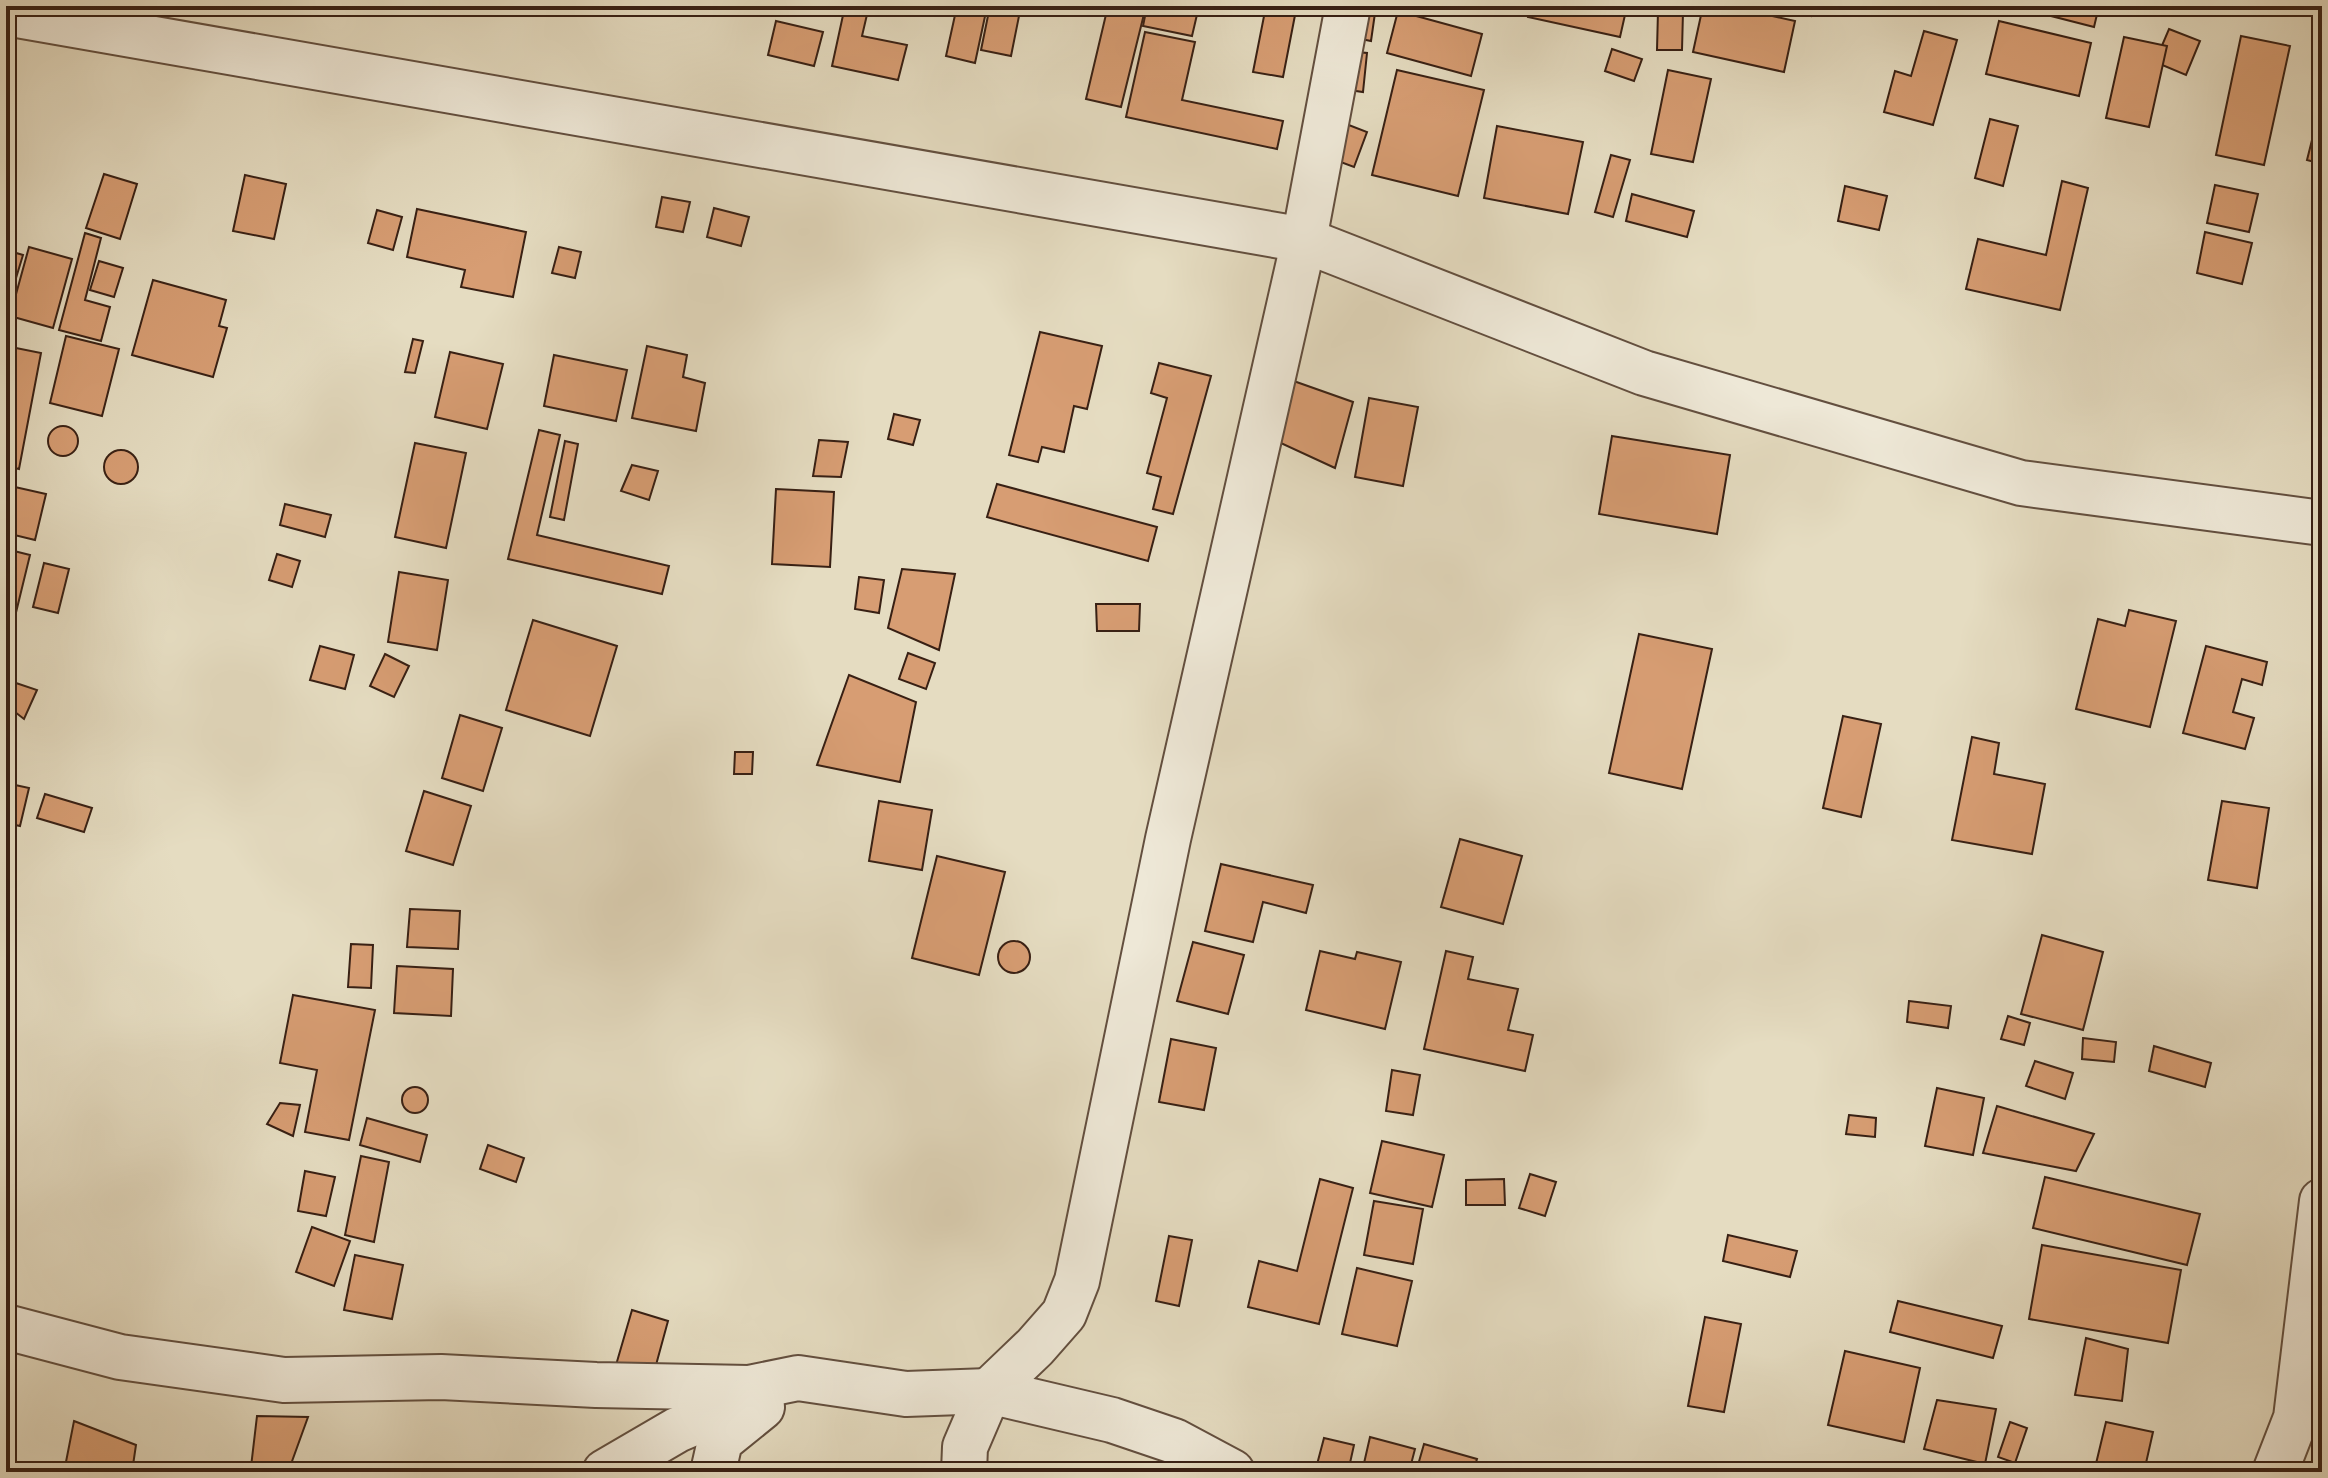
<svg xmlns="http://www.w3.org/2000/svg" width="2328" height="1478" viewBox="0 0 2328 1478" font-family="'Sorts Mill Goudy',serif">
	<rect width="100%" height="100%" fill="#e5dcc1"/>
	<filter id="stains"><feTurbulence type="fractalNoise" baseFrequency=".0025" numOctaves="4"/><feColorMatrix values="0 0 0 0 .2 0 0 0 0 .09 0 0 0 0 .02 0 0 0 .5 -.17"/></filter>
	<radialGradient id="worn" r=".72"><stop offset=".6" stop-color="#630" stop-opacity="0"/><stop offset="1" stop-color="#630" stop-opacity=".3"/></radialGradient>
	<g fill="#d79d73" stroke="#382014" stroke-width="2">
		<path d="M845,6H869L862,36L907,45L898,80L832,66Z"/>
		<path d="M957,6L987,7L975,63L946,56Z"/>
		<path d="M990,6H1021L1011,56L981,50Z"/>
		<path d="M1108,6H1146L1121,107L1086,99Z"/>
		<path d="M1147,6H1199L1192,36L1143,26Z"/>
		<path d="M1266,6L1296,10L1283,77L1253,72Z"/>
		<path d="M1359,6H1376L1371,41L1351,37Z"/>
		<path d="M1530,6H1627L1620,37L1528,17Z"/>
		<path d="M1703,6H1727L1795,21L1784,72L1693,52Z"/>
		<path d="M1775,6H1813L1811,16L1775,8Z"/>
		<path d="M2012,6H2099L2094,27Z"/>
		<path d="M1398,11L1482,34L1471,76L1387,53Z"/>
		<path d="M1658,11L1683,12L1682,50H1657Z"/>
		<path d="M776,21L823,32L814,66L768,55Z"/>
		<path d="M1999,21L2091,43L2079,96L1986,74Z"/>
		<path d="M2169,29L2200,41L2186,75L2155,62Z"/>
		<path d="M1924,31L1957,40L1933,125L1884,112L1895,71L1911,76Z"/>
		<path d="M1145,32L1195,42L1182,100L1283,121L1277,149L1126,117Z"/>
		<path d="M2241,36L2290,46L2264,165L2216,155Z"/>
		<path d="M2124,37L2167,46L2149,127L2106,118Z"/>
		<path d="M1612,49L1642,59L1634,81L1605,71Z"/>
		<path d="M1347,51L1367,53L1363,92L1342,89Z"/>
		<path d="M1397,70L1484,90L1458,196L1372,175Z"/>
		<path d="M1668,70L1711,79L1693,162L1651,154Z"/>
		<path d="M2322,100V164L2307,160Z"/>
		<path d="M1990,119L2018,126L2003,186L1975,178Z"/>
		<path d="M1341,122L1367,132L1354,167L1327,157Z"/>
		<path d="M1497,126L1583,142L1568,214L1484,198Z"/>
		<path d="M1611,155L1630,160L1613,217L1595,212Z"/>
		<path d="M104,174L137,184L120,239L86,228Z"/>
		<path d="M245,175L286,184L274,239L233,231Z"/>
		<path d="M2062,181L2088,188L2060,310L1966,289L1978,239L2046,255Z"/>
		<path d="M2215,185L2258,194L2249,232L2207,223Z"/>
		<path d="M1845,186L1887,196L1879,230L1838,221Z"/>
		<path d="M1632,194L1694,211L1687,237L1626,221Z"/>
		<path d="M662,197L690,202L683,232L656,227Z"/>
		<path d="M714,208L749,217L741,246L707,237Z"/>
		<path d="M417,209L526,232L513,297L461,287L465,270L407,257Z"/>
		<path d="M377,210L402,217L393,250L368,243Z"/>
		<path d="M2205,232L2252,243L2242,284L2197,273Z"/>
		<path d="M85,233L101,238L85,300L110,307L101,341L59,330Z"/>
		<path d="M29,247L72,259L53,328L10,316Z"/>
		<path d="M559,247L581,252L575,278L552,273Z"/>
		<path d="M6,250L23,255L6,311Z"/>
		<path d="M99,261L123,268L114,297L90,290Z"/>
		<path d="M153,280L226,300L219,326L227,328L213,377L132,355Z"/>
		<path d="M1040,332L1102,346L1087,409L1074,406L1064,452L1042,447L1038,462L1009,455Z"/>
		<path d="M66,336L119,349L102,416L50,403Z"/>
		<path d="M413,339L423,341L415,373L405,372Z"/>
		<path d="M6,346L41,353L19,469L6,466Z"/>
		<path d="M647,346L687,355L683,377L705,383L696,431L632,418Z"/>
		<path d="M450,352L503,364L487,429L435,417Z"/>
		<path d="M554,355L627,370L616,421L544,406Z"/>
		<path d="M1159,363L1211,376L1173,514L1153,509L1161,477L1147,473L1167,398L1151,393Z"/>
		<path d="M1288,379L1353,402L1335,468L1272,439Z"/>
		<path d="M1369,398L1418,407L1403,486L1355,477Z"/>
		<path d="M894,414L920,420L913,445L888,439Z"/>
		<circle cx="63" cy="441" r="15"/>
		<path d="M539,430L560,435L537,535L669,566L662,594L508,559Z"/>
		<path d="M1612,436L1730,455L1717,534L1599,514Z"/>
		<path d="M819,440L848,442L841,477L813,476Z"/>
		<path d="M565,441L578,444L564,520L550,517Z"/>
		<path d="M415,443L466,453L446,548L395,537Z"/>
		<circle cx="121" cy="467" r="17"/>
		<path d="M632,465L658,471L649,500L621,491Z"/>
		<path d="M997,484L1157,527L1148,561L987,517Z"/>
		<path d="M6,485L46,494L35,540L6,533Z"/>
		<path d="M776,489L834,492L830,567L772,564Z"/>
		<path d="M285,504L331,515L325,537L280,525Z"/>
		<path d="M6,549L30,555L11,633L6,632Z"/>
		<path d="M277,554L300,561L292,587L269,580Z"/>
		<path d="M44,563L69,569L58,613L33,607Z"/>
		<path d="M902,569L955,574L939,650L888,628Z"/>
		<path d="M399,572L448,580L437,650L388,642Z"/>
		<path d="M859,577L884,580L879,613L855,609Z"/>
		<path d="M1096,604H1140L1139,631H1097Z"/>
		<path d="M2129,610L2176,621L2150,727L2076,709L2098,619L2125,626Z"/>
		<path d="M533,620L617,646L590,736L506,710Z"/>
		<path d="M1639,634L1712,649L1682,789L1609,773Z"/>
		<path d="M320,646L354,655L345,689L310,680Z"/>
		<path d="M2206,646L2267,662L2262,685L2242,679L2233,712L2254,718L2245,749L2183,733Z"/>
		<path d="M908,653L935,663L926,689L899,679Z"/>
		<path d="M385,654L409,666L394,697L370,686Z"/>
		<path d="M849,675L916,702L900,782L817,765Z"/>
		<path d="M13,682L37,690L24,719L6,705Z"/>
		<path d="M460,715L502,728L483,791L442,778Z"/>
		<path d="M1843,716L1881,724L1861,817L1823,808Z"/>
		<path d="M1972,737L1999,743L1994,774L2045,784L2032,854L1952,840Z"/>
		<path d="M735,752H753L752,774H734Z"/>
		<path d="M6,783L29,788L20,826L6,823Z"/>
		<path d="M424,791L471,806L453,865L406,851Z"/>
		<path d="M45,794L92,808L84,832L37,818Z"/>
		<path d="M879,801L932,810L922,870L869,861Z"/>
		<path d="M2222,801L2269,808L2257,888L2208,880Z"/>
		<path d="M1460,839L1522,856L1503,924L1441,907Z"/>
		<path d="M937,856L1005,872L979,975L912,958Z"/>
		<path d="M1221,864L1313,885L1306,913L1263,902L1253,942L1205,931Z"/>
		<path d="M410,909L460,911L458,949L407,947Z"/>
		<path d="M2042,935L2103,952L2083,1030L2021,1014Z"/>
		<circle cx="1014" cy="957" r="16"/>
		<path d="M1193,942L1244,955L1228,1014L1177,1001Z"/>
		<path d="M351,944L373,945L371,988L348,987Z"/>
		<path d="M1320,951L1355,959L1357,952L1401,962L1385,1029L1306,1010Z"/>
		<path d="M1446,951L1473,957L1468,979L1518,989L1508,1030L1533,1035L1525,1071L1424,1049Z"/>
		<path d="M397,966L453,969L451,1016L394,1013Z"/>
		<path d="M293,995L375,1010L349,1140L305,1132L317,1070L280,1063Z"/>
		<path d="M1909,1001L1951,1006L1948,1028L1907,1022Z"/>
		<path d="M2008,1016L2030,1023L2024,1045L2001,1039Z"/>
		<path d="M2083,1038L2116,1042L2114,1062L2082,1059Z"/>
		<path d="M1171,1039L1216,1048L1204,1110L1159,1102Z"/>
		<path d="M2154,1046L2211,1063L2205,1087L2149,1071Z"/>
		<path d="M2035,1061L2073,1073L2065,1099L2026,1086Z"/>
		<path d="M1392,1070L1420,1075L1413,1115L1386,1111Z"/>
		<circle cx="415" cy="1100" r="13"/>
		<path d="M1937,1088L1984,1098L1973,1155L1925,1146Z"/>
		<path d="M280,1103L300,1105L293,1136L267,1124Z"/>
		<path d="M1997,1106L2094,1134L2076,1171L1983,1153Z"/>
		<path d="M1849,1115L1876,1118L1875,1137L1846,1134Z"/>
		<path d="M367,1118L427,1135L420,1162L360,1145Z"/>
		<path d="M1382,1141L1444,1155L1432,1207L1370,1193Z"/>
		<path d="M488,1145L524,1158L516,1182L480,1169Z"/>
		<path d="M361,1156L389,1162L374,1242L345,1235Z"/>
		<path d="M305,1171L335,1177L326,1216L298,1211Z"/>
		<path d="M1530,1174L1556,1182L1545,1216L1519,1208Z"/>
		<path d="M2045,1177L2200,1214L2187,1265L2033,1228Z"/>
		<path d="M1320,1179L1353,1188L1319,1324L1248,1307L1259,1261L1297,1271Z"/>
		<path d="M1504,1179L1505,1205H1466V1180Z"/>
		<path d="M1374,1201L1423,1209L1413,1264L1364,1255Z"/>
		<path d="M312,1227L350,1241L334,1286L296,1272Z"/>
		<path d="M1728,1235L1797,1251L1790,1277L1723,1261Z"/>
		<path d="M1169,1236L1192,1240L1179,1306L1156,1301Z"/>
		<path d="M2042,1245L2181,1270L2168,1343L2029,1319Z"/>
		<path d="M355,1255L403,1265L392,1319L344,1310Z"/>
		<path d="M1357,1268L1412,1281L1397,1346L1342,1334Z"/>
		<path d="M1898,1301L2002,1326L1993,1358L1890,1332Z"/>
		<path d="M632,1310L668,1321L653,1376L616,1365Z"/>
		<path d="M1705,1317L1741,1324L1724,1412L1688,1406Z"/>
		<path d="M2086,1338L2128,1349L2122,1401L2075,1395Z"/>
		<path d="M1845,1351L1920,1368L1904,1442L1828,1425Z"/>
		<path d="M1937,1400L1996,1409L1985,1464L1924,1449Z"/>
		<path d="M257,1416L308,1417L291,1464L251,1467Z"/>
		<path d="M74,1421L136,1445L132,1472H64Z"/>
		<path d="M2010,1422L2027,1428L2015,1463L1998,1457Z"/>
		<path d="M2106,1422L2153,1432L2144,1472H2094Z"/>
		<path d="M1370,1437L1415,1449L1409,1472H1362Z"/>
		<path d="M1324,1438L1354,1445L1348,1472H1315Z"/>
		<path d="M1424,1444L1477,1459L1473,1472H1416Z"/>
	</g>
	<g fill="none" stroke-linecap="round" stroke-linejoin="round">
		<defs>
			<g id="street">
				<path d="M6,13L1304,240L1644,373L2021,483L2322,523"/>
				<path d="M6,1327L120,1357L284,1380L441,1377L596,1385L749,1388L798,1378L906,1394L989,1391L1112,1420L1174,1441L1232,1472"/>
				<path d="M605,1472L677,1430L759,1395"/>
				<path d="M713,1472L720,1441L762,1407"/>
				<path d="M964,1472L965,1447L989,1391L1035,1347L1064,1314L1077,1281L1168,839L1304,240L1348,6"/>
				<path d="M2275,1472L2296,1418L2322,1201"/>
			</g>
		</defs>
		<use href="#street" stroke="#634f3f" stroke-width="48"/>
		<use href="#street" stroke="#eee8d7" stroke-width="44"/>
	</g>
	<rect width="2328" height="1478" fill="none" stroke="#e5dcc1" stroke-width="32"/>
	<rect x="8" y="8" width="2312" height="1462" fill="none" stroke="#382014" stroke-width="4"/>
	<rect x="16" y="16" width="2296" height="1446" fill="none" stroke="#382014" stroke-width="2"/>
	<rect width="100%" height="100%" filter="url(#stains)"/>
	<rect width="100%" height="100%" fill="url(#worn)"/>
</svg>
